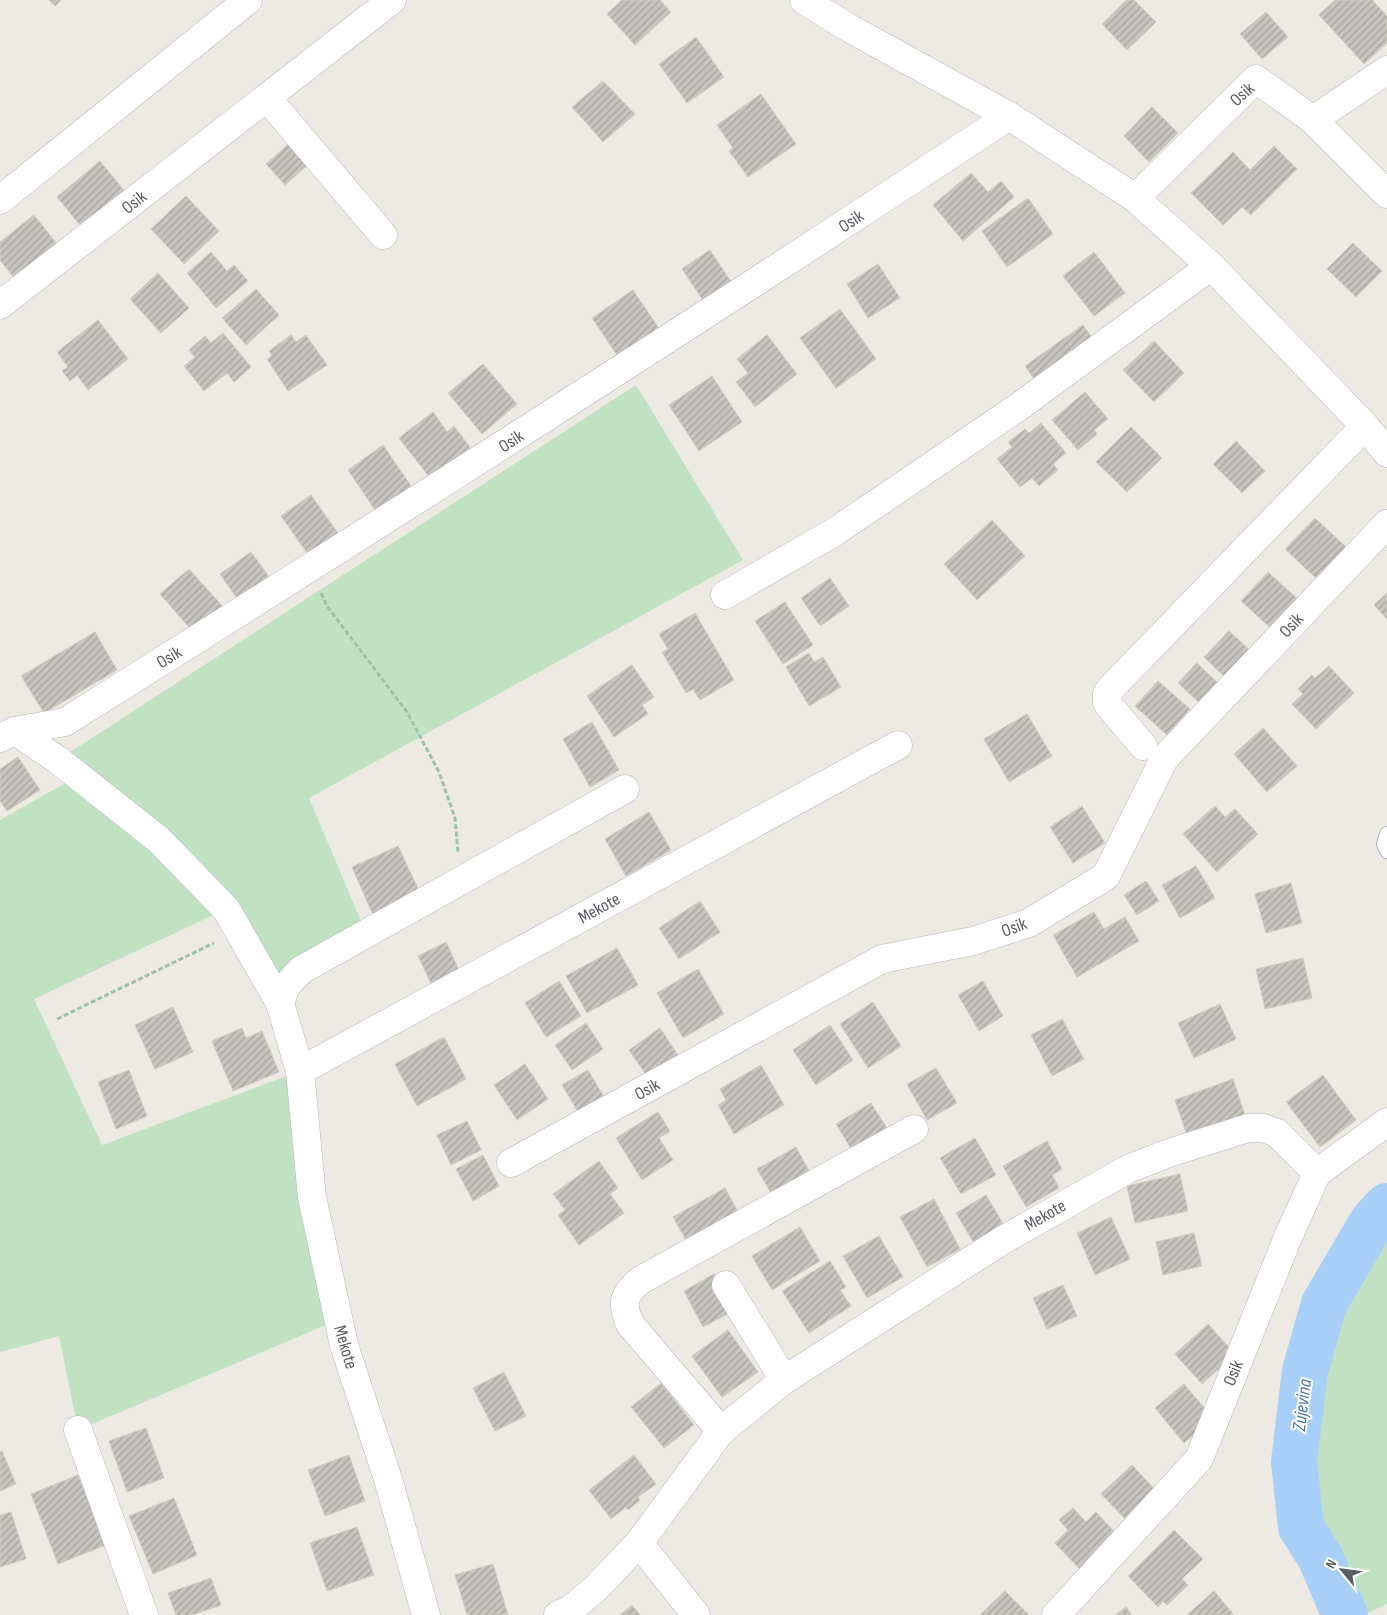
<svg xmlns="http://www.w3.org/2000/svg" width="1387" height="1615" viewBox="0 0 1387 1615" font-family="'Sofia Sans Condensed',sans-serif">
	<defs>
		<pattern id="building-hatch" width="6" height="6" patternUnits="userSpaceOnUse" patternTransform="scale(1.25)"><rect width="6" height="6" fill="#c8c4c0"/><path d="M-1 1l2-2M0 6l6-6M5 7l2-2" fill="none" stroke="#a5a29f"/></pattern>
	</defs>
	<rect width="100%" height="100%" fill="#eceae2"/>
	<g fill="#c0e2c2">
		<path d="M636,385L743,560L309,798L366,933L280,1003L226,909L34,999L102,1145L300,1071L326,1325L78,1430L59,1336L0,1352V820L78,776L58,760Z"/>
		<path d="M1387,1187V1604L1363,1615H1337L1330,1591L1308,1556L1290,1507L1284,1438L1290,1388L1308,1319L1334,1263L1359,1219Z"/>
	</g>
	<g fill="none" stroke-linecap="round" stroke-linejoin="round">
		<path stroke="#a7cff8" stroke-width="46" d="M1345,1615L1320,1557L1301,1527L1294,1462L1305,1371L1324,1304L1372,1222L1387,1206"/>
	</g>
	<g fill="url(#building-hatch)" stroke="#d0ccc1">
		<path d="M49,0H61L55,6Z"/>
		<path d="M622,0H660L671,12L635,45L607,14Z"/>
		<path d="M1126,0H1134L1156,22L1127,50L1102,24Z"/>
		<path d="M1335,0H1372L1387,16V43L1364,64L1319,15Z"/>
		<path d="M1266,12L1288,37L1262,59L1240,34Z"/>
		<path d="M696,37L724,77L687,103L659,64Z"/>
		<path d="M603,81L635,114L603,142L572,107Z"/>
		<path d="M761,94L796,144L748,177L729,151L733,148L717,125Z"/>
		<path d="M1152,107L1178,133L1149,162L1124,136Z"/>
		<path d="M292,141L311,162L285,185L266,164Z"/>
		<path d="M1274,146L1297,169L1251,215L1242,207L1223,225L1191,193L1233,152L1250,170Z"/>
		<path d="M100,161L127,194L84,230L57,197Z"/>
		<path d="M971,173L988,192L1001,181L1014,197L963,241L933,205Z"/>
		<path d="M186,196L219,231L184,264L151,229Z"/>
		<path d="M1028,198L1053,234L1007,267L982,231Z"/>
		<path d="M34,215L57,244L15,279L0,260V242Z"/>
		<path d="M1353,243L1382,271L1356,297L1327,269Z"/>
		<path d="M710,250L734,286L706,305L682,269Z"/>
		<path d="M211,252L227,271L234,265L248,281L216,308L187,273Z"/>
		<path d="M1094,252L1125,293L1094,316L1063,276Z"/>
		<path d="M878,264L900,298L868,318L847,284Z"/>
		<path d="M158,273L189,308L161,333L130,299Z"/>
		<path d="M256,289L279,315L246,345L222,318Z"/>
		<path d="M633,290L660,330L619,358L592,318Z"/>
		<path d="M840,309L876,359L836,388L800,338Z"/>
		<path d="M98,320L128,359L88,390L77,375L70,381L62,371L68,367L57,352Z"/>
		<path d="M1083,325L1095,342L1037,383L1025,366Z"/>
		<path d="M223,333L251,367L234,382L227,373L204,391L184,366L195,357L189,350L205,336L211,343Z"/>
		<path d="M291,335L296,342L306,335L327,365L288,391L267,359L272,356L269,351Z"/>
		<path d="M767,335L797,374L755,407L736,382L748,373L737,359Z"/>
		<path d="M1154,341L1184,373L1154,402L1123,370Z"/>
		<path d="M483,364L517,404L482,434L448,393Z"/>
		<path d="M712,376L742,422L699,451L669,405Z"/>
		<path d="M1085,392L1108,419L1094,430L1097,434L1078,450L1052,420Z"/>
		<path d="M433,412L447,432L454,426L470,447L430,478L399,438Z"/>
		<path d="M1041,423L1066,453L1053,464L1058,470L1039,486L1032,478L1020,487L997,459L1012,447L1008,442L1025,429L1029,433Z"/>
		<path d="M1131,427L1162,458L1127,492L1096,462Z"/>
		<path d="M1236,441L1265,471L1242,493L1213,464Z"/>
		<path d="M383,445L411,486L375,510L348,470Z"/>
		<path d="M311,495L340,536L310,557L281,516Z"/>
		<path d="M1315,518L1347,548L1318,580L1285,549Z"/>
		<path d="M992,520L1025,556L977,600L944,564Z"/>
		<path d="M251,552L270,578L239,601L220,574Z"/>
		<path d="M189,569L224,608L195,634L160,594Z"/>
		<path d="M1268,572L1302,603L1275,632L1241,601Z"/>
		<path d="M830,578L849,606L820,626L801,598Z"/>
		<path d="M1387,593V619L1374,605Z"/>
		<path d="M785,602L813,645L783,664L755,621Z"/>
		<path d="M695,613L734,680L700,700L693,689L686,693L662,652L668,649L659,634Z"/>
		<path d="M1229,631L1255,655L1230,682L1204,657Z"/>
		<path d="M95,632L117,670L44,713L21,676Z"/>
		<path d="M809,653L814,662L823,657L841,687L809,706L786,667Z"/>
		<path d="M1197,663L1223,688L1205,708L1178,683Z"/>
		<path d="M632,665L654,697L642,705L648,714L614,737L587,696Z"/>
		<path d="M1329,666L1354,693L1316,729L1292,704L1303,694L1298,689L1312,675L1315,678Z"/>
		<path d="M1158,681L1190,709L1167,735L1135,706Z"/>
		<path d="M1027,714L1052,756L1009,782L984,739Z"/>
		<path d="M592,722L619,770L590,787L563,739Z"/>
		<path d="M1263,728L1297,766L1267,792L1234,754Z"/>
		<path d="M18,757L40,790L7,811L0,801V769Z"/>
		<path d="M1082,806L1105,843L1073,863L1050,827Z"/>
		<path d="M1215,806L1225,817L1235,809L1258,834L1217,872L1183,834Z"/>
		<path d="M649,812L671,850L626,876L605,839Z"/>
		<path d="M398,846L420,893L373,915L352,867Z"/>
		<path d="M1196,866L1215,898L1180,918L1162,885Z"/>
		<path d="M1146,881L1159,901L1137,915L1124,895Z"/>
		<path d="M1291,883L1302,923L1266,933L1255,894Z"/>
		<path d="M700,901L720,932L679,959L659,928Z"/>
		<path d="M1094,912L1104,929L1125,917L1139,941L1077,977L1053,935Z"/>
		<path d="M446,942L463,979L435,992L418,956Z"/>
		<path d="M617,948L638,985L587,1013L566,976Z"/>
		<path d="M1303,958L1312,998L1265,1009L1256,969Z"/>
		<path d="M698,969L724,1014L683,1038L657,993Z"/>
		<path d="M559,981L581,1016L546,1037L525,1003Z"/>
		<path d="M983,981L1003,1016L979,1031L958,995Z"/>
		<path d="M873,1002L901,1046L868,1068L840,1024Z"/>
		<path d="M1220,1004L1236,1039L1194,1058L1178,1023Z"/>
		<path d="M173,1007L193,1052L155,1069L135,1025Z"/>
		<path d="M1062,1019L1084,1059L1052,1076L1031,1035Z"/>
		<path d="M586,1023L603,1049L572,1070L555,1045Z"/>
		<path d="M830,1025L853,1060L816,1085L793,1050Z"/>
		<path d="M242,1028L246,1038L262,1031L279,1072L233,1091L212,1041Z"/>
		<path d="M660,1028L682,1061L651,1082L629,1050Z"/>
		<path d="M444,1037L466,1079L417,1106L395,1064Z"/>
		<path d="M525,1064L548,1099L517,1120L494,1085Z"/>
		<path d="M761,1065L784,1105L734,1134L718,1105L726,1100L720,1089Z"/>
		<path d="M936,1068L957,1103L927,1120L907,1084Z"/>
		<path d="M129,1070L147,1116L116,1129L98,1082Z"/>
		<path d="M588,1070L607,1102L581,1117L562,1085Z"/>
		<path d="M1323,1075L1356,1120L1320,1147L1286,1102Z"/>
		<path d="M1233,1079L1245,1115L1187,1135L1175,1100Z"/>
		<path d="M871,1103L890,1133L855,1155L836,1124Z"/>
		<path d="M658,1112L670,1131L659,1138L673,1160L642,1180L616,1138Z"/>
		<path d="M467,1121L481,1150L451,1165L437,1135Z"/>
		<path d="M975,1138L996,1175L961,1194L940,1158Z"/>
		<path d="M1047,1141L1062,1169L1052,1175L1059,1188L1026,1207L1003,1166Z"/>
		<path d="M796,1147L813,1178L775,1200L757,1169Z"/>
		<path d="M483,1155L499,1186L473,1201L456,1169Z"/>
		<path d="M599,1161L618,1188L610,1194L624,1213L579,1245L558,1215L565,1210L553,1194Z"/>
		<path d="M1180,1174L1188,1211L1135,1223L1127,1186Z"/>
		<path d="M725,1188L741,1217L689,1245L673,1217Z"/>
		<path d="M986,1195L1007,1230L977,1248L956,1213Z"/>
		<path d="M934,1199L960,1249L927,1267L900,1217Z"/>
		<path d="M1111,1217L1130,1259L1095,1275L1077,1233Z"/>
		<path d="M800,1227L820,1261L772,1290L752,1256Z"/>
		<path d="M1194,1233L1202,1266L1163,1275L1156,1242Z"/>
		<path d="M879,1236L903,1277L867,1298L843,1256Z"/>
		<path d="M830,1261L846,1287L840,1290L851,1306L809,1333L782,1291Z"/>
		<path d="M714,1274L733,1311L703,1327L684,1291Z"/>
		<path d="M1063,1285L1077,1316L1047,1329L1033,1298Z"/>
		<path d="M1208,1324L1235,1354L1202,1384L1175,1354Z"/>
		<path d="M728,1330L758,1372L722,1397L692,1356Z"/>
		<path d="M504,1372L526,1416L495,1431L473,1388Z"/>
		<path d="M661,1383L694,1425L664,1448L631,1407Z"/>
		<path d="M1184,1384L1213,1418L1184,1443L1155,1408Z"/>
		<path d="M146,1428L164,1478L127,1492L109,1441Z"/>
		<path d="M2,1451L16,1484L0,1491V1452Z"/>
		<path d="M349,1455L365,1501L325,1516L308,1470Z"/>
		<path d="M634,1455L656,1484L638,1497L640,1500L628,1510L626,1507L611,1519L589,1490Z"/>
		<path d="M1132,1465L1160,1495L1130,1524L1101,1494Z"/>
		<path d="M78,1475L106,1545L58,1564L31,1494Z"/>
		<path d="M174,1498L197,1555L153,1574L129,1516Z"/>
		<path d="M1073,1508L1086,1522L1096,1512L1122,1540L1085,1575L1055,1543L1068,1530L1059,1520Z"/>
		<path d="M11,1512L26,1559L0,1567V1515Z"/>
		<path d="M357,1527L374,1575L327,1591L310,1543Z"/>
		<path d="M1174,1530L1203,1559L1182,1579L1188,1585L1167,1605L1163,1601L1158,1607L1128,1576Z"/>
		<path d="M493,1564L508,1615H467L455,1575Z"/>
		<path d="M211,1578L221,1605L192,1615H176L168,1593Z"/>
		<path d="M1005,1591L1029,1615H980Z"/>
		<path d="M1214,1591L1234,1615H1187Z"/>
		<path d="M632,1605L640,1615H620Z"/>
		<path d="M1126,1607L1132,1615H1115Z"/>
	</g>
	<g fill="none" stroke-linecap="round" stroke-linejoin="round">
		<defs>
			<path id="service" d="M1387,834L1384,844L1387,851"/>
			<g id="minor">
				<path d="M267,98L383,235"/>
				<path d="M1313,120L1387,194"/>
				<path d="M1135,198L1256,79L1313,120L1387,70"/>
				<path d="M0,200L248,0"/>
				<path d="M0,305L392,0"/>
				<path d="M725,595L836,531L1017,408L1211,266"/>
				<path d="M15,731L58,760L159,840L226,909L280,1003"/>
				<path d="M0,738L15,731L65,722C382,523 697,322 1009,116"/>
				<path d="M1143,746L1107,703V694L1112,687L1365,426"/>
				<path d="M300,1071L898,745"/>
				<path d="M511,1163L882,959L973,941L1029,923L1106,876L1164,759L1387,524"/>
				<path d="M726,1285L784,1380"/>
				<path d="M78,1430L144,1615"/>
				<path d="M721,1431L630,1324C621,1303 623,1294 641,1280L914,1129"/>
				<path d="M639,1543L696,1615"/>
				<path d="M426,1615L388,1479L344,1345L312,1197L300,1071L280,1003L286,986L301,970L625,789"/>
				<path d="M558,1615L571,1609L596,1588L639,1543L721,1431L784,1380L1003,1240L1128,1169L1169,1153L1248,1128H1263L1277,1133L1317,1173"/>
				<path d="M1056,1615L1199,1459L1288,1237L1317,1173L1387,1122"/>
			</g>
			<path id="secondary" d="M804,0L849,28L1009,116L1135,198L1211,266L1365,426L1387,453"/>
		</defs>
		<use href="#service" stroke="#b5b7bc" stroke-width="16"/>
		<use href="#minor" stroke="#b5b7bc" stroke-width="29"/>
		<use href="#secondary" stroke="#b6b8bd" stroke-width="29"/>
		<g stroke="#9ac2a9" stroke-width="3" stroke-dasharray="5 2.5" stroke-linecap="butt">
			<path d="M321,593L327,606L407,712L439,772L455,818L458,852"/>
			<path d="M57,1019L214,943"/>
		</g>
		<use href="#service" stroke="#fff" stroke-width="14"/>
		<use href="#minor" stroke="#fff" stroke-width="28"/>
		<use href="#secondary" stroke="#fff" stroke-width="28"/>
	</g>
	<g text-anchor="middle" stroke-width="4" stroke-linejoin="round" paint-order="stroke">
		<g font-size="18" fill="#5a5d62" stroke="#fff">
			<text transform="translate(1242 94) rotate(-42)" y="6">Osik</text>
			<text transform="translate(134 202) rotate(-38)" y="6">Osik</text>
			<text transform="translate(851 221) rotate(-33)" y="6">Osik</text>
			<text transform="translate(511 441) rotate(-33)" y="6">Osik</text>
			<text transform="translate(1291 625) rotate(-47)" y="6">Osik</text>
			<text transform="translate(169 657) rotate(-32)" y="6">Osik</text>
			<text transform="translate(599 908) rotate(-29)" y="6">Mekote</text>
			<text transform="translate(1014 927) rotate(-20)" y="6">Osik</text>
			<text transform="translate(647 1089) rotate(-29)" y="6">Osik</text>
			<text transform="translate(1045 1215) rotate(-30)" y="6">Mekote</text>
			<text transform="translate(346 1347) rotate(74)" y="6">Mekote</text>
			<text transform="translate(1233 1373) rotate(-68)" y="6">Osik</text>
		</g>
		<g font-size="19" font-style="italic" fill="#4975b1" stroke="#fff">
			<text transform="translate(1301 1405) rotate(-83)" y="7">Zujevina</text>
		</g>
	</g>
	<g transform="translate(1342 1570) rotate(299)" stroke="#ffffff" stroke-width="4" paint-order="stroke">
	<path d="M0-4L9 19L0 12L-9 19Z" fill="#5a5d62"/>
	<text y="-8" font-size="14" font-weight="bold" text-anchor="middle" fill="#5a5d62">N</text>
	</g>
</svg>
